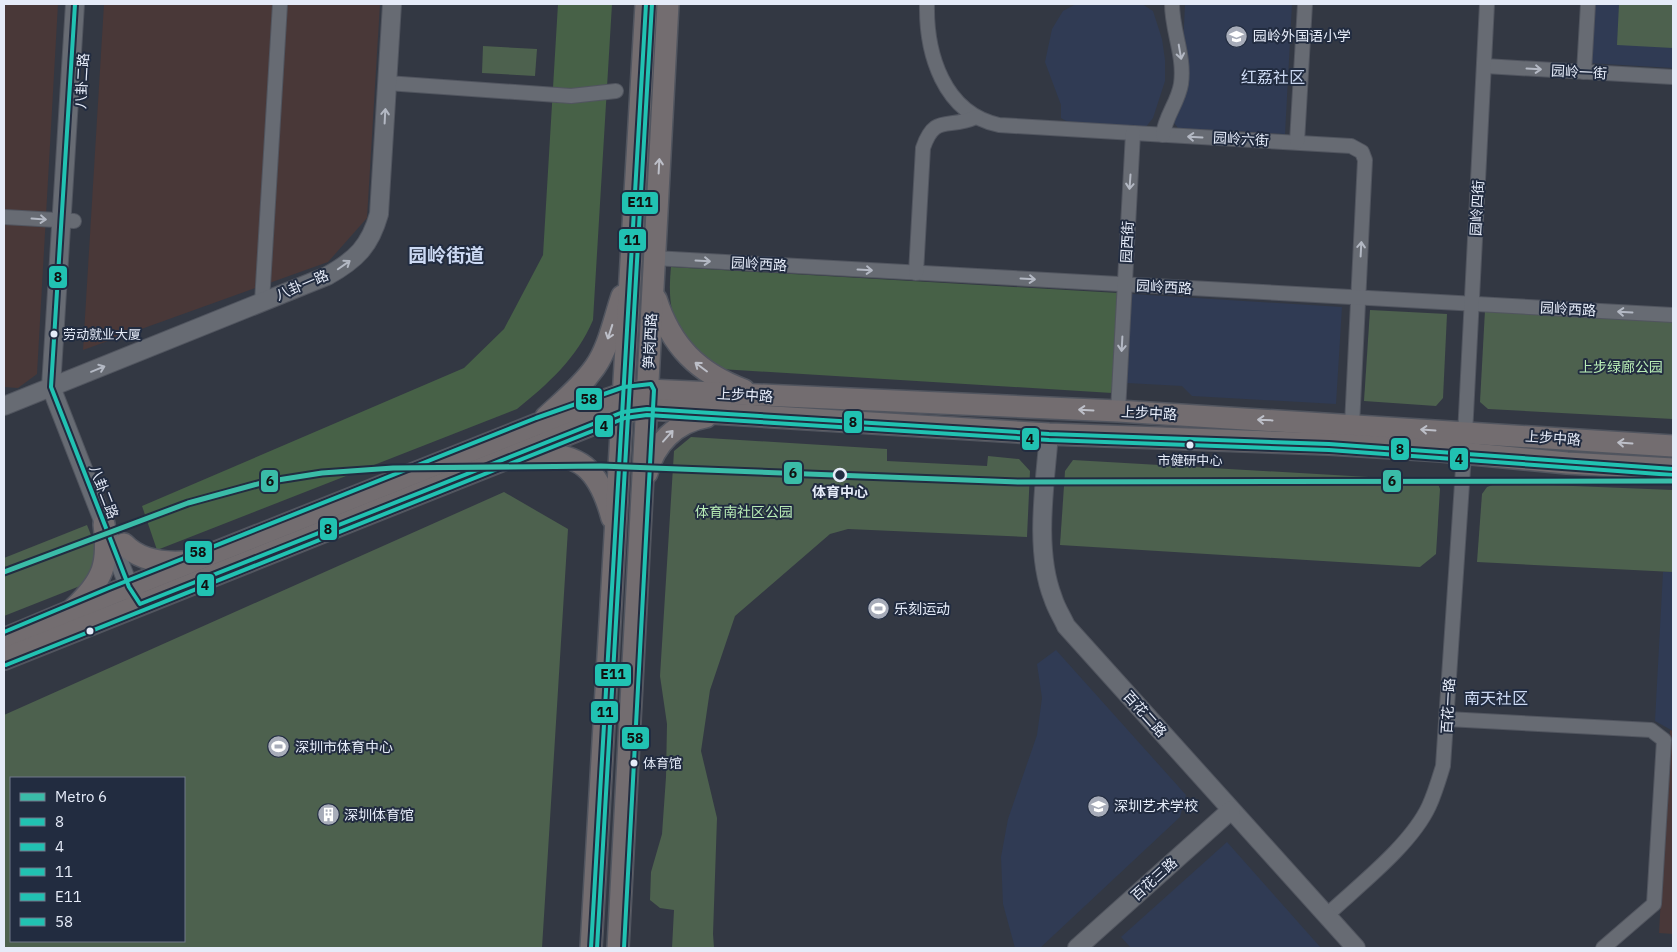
<svg xmlns="http://www.w3.org/2000/svg" width="1677" height="952" viewBox="0 0 1677 952" font-family="'IBM Plex Sans','Noto Sans SC',sans-serif">
	<rect width="100%" height="100%" fill="#333843"/>
	<g fill="#303b54">
		<path d="M1076,4H1142L1153,11L1162,39L1165,60V81L1153,118L1145,128L1068,122L1061,118V105L1045,62L1052,29L1063,11Z"/>
		<path d="M1185,4H1292L1285,134L1178,128L1171,119L1182,69Z"/>
		<path d="M1592,4H1673V68L1588,63Z"/>
		<path d="M1132,294L1342,307L1336,404L1192,396L1182,386L1127,383Z"/>
		<path d="M1663,572H1673V731L1655,721Z"/>
		<path d="M1056,650L1186,795L1180,817L1040,948H1015L1003,904L1001,857L1008,819L1037,735L1042,698L1037,664Z"/>
		<path d="M1227,842L1321,948H1131L1121,937Z"/>
	</g>
	<g fill="#493838">
		<path d="M4,4H58L37,374L18,388L4,387Z"/>
		<path d="M104,4H380L367,218L328,262L83,350Z"/>
	</g>
	<path fill="#493839" d="M1670,730L1673,731V934L1659,933Z"/>
	<g fill="#4d614e" fill-rule="evenodd">
		<path d="M1619,4H1673V48L1617,45Z"/>
		<path d="M483,46L537,49L535,76L482,73Z"/>
		<path d="M1370,310L1447,314L1443,398L1436,406L1364,401Z"/>
		<path d="M1485,310L1673,320V419L1488,409L1480,402Z"/>
		<path d="M691,437L887,449V461L987,466L988,456L1019,459L1030,471L1027,537L848,529L830,534L735,616L710,690L701,751L717,818L713,934L714,948H672L674,910L660,908L650,900L651,872L662,834L666,777L667,724L660,676L674,451Z"/>
		<path d="M1073,460L1437,481L1440,489L1436,554L1420,567L1060,545L1065,471Z"/>
		<path d="M1498,483L1673,490V572L1477,562L1482,494L1487,487Z"/>
		<path d="M504,492L568,529L542,948H4V715ZM11,778H184V941H11Z"/>
		<path d="M87,525L97,550L89,577L80,586L4,616V558Z"/>
	</g>
	<g fill="#476147">
		<path d="M558,4H612L593,320C577,358 548,384 517,409L157,550L142,506L464,368L504,329L543,255Z"/>
		<path d="M671,267L1118,293L1112,393L720,369C677,339 666,319 671,267Z"/>
	</g>
	<g fill="none" stroke-linecap="round" stroke-linejoin="round">
		<defs>
			<g id="minor">
				<path d="M927,4C926,53 943,113 999,125L1351,146L1362,152L1365,160L1352,425"/>
				<path d="M1485,66L1673,77"/>
				<path d="M1584,72L1588,4"/>
				<path d="M387,83L571,96L616,91"/>
				<path d="M1163,135C1165,116 1178,103 1181,84C1185,56 1172,31 1172,4"/>
				<path d="M1297,142L1305,4"/>
				<path d="M4,217L74,221"/>
				<path d="M654,258L1673,315"/>
				<path d="M916,273L923,148C935,113 948,130 976,117"/>
				<path d="M262,302L280,4"/>
				<path d="M1118,411L1133,133"/>
				<path d="M1447,719L1651,730L1664,740L1654,904L1603,948"/>
				<path d="M1327,915C1359,885 1411,845 1429,806C1435,793 1439,779 1443,766L1464,454L1487,4"/>
			</g>
			<g id="tertiary">
				<path d="M75,4L51,387L129,587L137,598"/>
				<path d="M4,406L327,276C356,260 370,246 379,214L392,4"/>
				<path d="M1049,434C1045,484 1034,550 1053,598C1056,608 1062,617 1066,626L1356,948"/>
				<path d="M1077,948L1231,810"/>
			</g>
			<g id="primary">
				<path d="M656,299C671,346 698,373 744,390"/>
				<path d="M546,417C563,401 581,387 595,367C609,347 614,319 622,296"/>
				<path d="M528,454C580,451 599,469 612,518"/>
				<path d="M647,473C654,444 676,422 706,417"/>
				<path d="M124,544C139,560 161,563 182,562"/>
				<path d="M74,608C104,580 109,563 104,524"/>
				<path d="M4,639L111,594L538,424L625,393L648,390L1118,411L1673,446"/>
				<path d="M4,659L596,423L623,412L647,409L1049,434L1329,444L1441,451L1567,463L1673,469"/>
				<path d="M591,948C609,633 628,319 646,4"/>
				<path d="M618,948L668,4"/>
			</g>
		</defs>
		<use href="#minor" stroke="#51555f" stroke-width="16"/>
		<use href="#tertiary" stroke="#51555f" stroke-width="20"/>
		<use href="#primary" stroke="#51555f" stroke-width="24"/>
		<use href="#minor" stroke="#676b73" stroke-width="14"/>
		<use href="#tertiary" stroke="#676b73" stroke-width="18"/>
		<use href="#primary" stroke="#736d70" stroke-width="21"/>
		<defs>
			<path id="bus-1" d="M75,4L51,387L129,587L140,604L623,412L647,409L1049,434L1329,444L1673,469"/>
			<path id="bus-2" d="M6,665L625,418L647,415L1049,440L1329,450L1673,475"/>
			<path id="bus-3" d="M591,948L646,4"/>
			<path id="bus-4" d="M597,948L652,4"/>
			<path id="bus-5" d="M4,632L109,588L536,418L624,387L651,384L654,390L624,948"/>
		</defs>
		<use href="#bus-1" stroke="#222c40" stroke-width="8"/>
		<use href="#bus-2" stroke="#222c40" stroke-width="8"/>
		<use href="#bus-3" stroke="#222c40" stroke-width="8"/>
		<use href="#bus-4" stroke="#222c40" stroke-width="8"/>
		<use href="#bus-5" stroke="#222c40" stroke-width="8"/>
		<use href="#bus-1" stroke="#21c2b2" stroke-width="4"/>
		<use href="#bus-2" stroke="#21c2b2" stroke-width="4"/>
		<use href="#bus-3" stroke="#21c2b2" stroke-width="4"/>
		<use href="#bus-4" stroke="#21c2b2" stroke-width="4"/>
		<use href="#bus-5" stroke="#21c2b2" stroke-width="4"/>
		<defs>
			<path id="metro-1" d="M4,572L188,503L265,482L322,473L393,468L601,466L1018,482L1673,481"/>
		</defs>
		<use href="#metro-1" stroke="#222c40" stroke-width="9"/>
		<use href="#metro-1" stroke="#3abca8" stroke-width="5"/>
	</g>
	<defs><path id="oneway-shaft" d="M-6 0H5M1.5-3L5.5 0L1.5 3" fill="none" stroke-width="1.6" stroke-linecap="round" stroke-linejoin="round" transform="scale(1.25)"/></defs>
	<g stroke="#b3b8c3">
		<use href="#oneway-shaft" transform="translate(1180 52) rotate(80)"/>
		<use href="#oneway-shaft" transform="translate(1534 69) rotate(3)"/>
		<use href="#oneway-shaft" transform="translate(385 116) rotate(-87)"/>
		<use href="#oneway-shaft" transform="translate(1195 137) rotate(-177)"/>
		<use href="#oneway-shaft" transform="translate(1130 182) rotate(94)"/>
		<use href="#oneway-shaft" transform="translate(39 219) rotate(4)"/>
		<use href="#oneway-shaft" transform="translate(1361 249) rotate(-87)"/>
		<use href="#oneway-shaft" transform="translate(703 261) rotate(3)"/>
		<use href="#oneway-shaft" transform="translate(344 265) rotate(-35)"/>
		<use href="#oneway-shaft" transform="translate(865 270) rotate(3)"/>
		<use href="#oneway-shaft" transform="translate(1028 279) rotate(3)"/>
		<use href="#oneway-shaft" transform="translate(1625 312) rotate(-177)"/>
		<use href="#oneway-shaft" transform="translate(1122 344) rotate(93)"/>
		<use href="#oneway-shaft" transform="translate(98 369) rotate(-22)"/>
	</g>
	<g stroke="#bdbfc8">
		<use href="#oneway-shaft" transform="translate(659 166) rotate(-87)"/>
		<use href="#oneway-shaft" transform="translate(610 332) rotate(108)"/>
		<use href="#oneway-shaft" transform="translate(701 367) rotate(-143)"/>
		<use href="#oneway-shaft" transform="translate(1086 410) rotate(-177)"/>
		<use href="#oneway-shaft" transform="translate(1265 420) rotate(-177)"/>
		<use href="#oneway-shaft" transform="translate(1428 430) rotate(-176)"/>
		<use href="#oneway-shaft" transform="translate(668 436) rotate(-48)"/>
		<use href="#oneway-shaft" transform="translate(1625 443) rotate(-176)"/>
	</g>
	<defs>
		<symbol id="school-disc" viewBox="-11 -11 22 22"><circle r="9.5" fill="#a7acb9" stroke="#222c40"/><path d="M0-5L7-2L0 1L-7-2ZM-4 1L0 2.5L4 1V4Q0 6-4 4Z" fill="#fff"/></symbol>
		<symbol id="stadium-disc" viewBox="-11 -11 22 22"><circle r="9.5" fill="#a7acb9" stroke="#222c40"/><path d="M0-5a6.5 5 0 1 0 0 10a6.5 5 0 1 0 0-10ZM-3.5-1.8h7v3.6h-7Z" fill="#fff"/></symbol>
		<symbol id="building-disc" viewBox="-11 -11 22 22"><circle r="9.5" fill="#a7acb9" stroke="#222c40"/><path d="M-4-6H4V6H1V3H-1V6H-4ZM-2.5-4.3h1.7v1.8h-1.7ZM.8-4.3h1.7v1.8H.8ZM-2.5-1h1.7V.8h-1.7ZM.8-1h1.7V.8H.8Z" fill="#fff"/></symbol>
	</defs>
	<g fill-rule="evenodd">
		<use href="#school-disc" x="1224" y="24" width="25" height="25"/>
		<use href="#stadium-disc" x="866" y="596" width="25" height="25"/>
		<use href="#stadium-disc" x="266" y="734" width="25" height="25"/>
		<use href="#school-disc" x="1086" y="794" width="25" height="25"/>
		<use href="#building-disc" x="316" y="802" width="25" height="25"/>
	</g>
	<g fill="#e5ebf8" stroke="#222c40" stroke-width="2">
		<circle cx="54" cy="334" r="4.5"/>
		<circle cx="1190" cy="445" r="4.5"/>
		<circle cx="90" cy="631" r="4.5"/>
		<circle cx="634" cy="763" r="4.5"/>
	</g>
	<circle fill="#222c40" stroke="#e5ebf8" stroke-width="2.5" cx="840" cy="475" r="6"/>
	<g text-anchor="middle" stroke-width="4" stroke-linejoin="round" paint-order="stroke">
		<g font-size="13" fill="#e5ebf8" stroke="#222c40" text-anchor="start">
			<text x="63" y="339">劳动就业大厦</text>
			<text x="1190" y="465" text-anchor="middle">市健研中心</text>
			<text x="643" y="768">体育馆</text>
		</g>
		<g font-size="14" fill="#e5ebf8" stroke="#222c40" text-anchor="start">
			<text x="1253" y="41">园岭外国语小学</text>
			<text x="894" y="614">乐刻运动</text>
			<text x="295" y="752">深圳市体育中心</text>
			<text x="1114" y="811">深圳艺术学校</text>
			<text x="344" y="820">深圳体育馆</text>
		</g>
		<g font-size="14" fill="#e5ebf8" stroke="#222c40">
			<text transform="translate(1579 72) rotate(3)" y="5">园岭一街</text>
			<text transform="translate(82 81) rotate(-87)" y="5">八卦二路</text>
			<text transform="translate(1241 139) rotate(3)" y="5">园岭六街</text>
			<text transform="translate(1477 208) rotate(-87)" y="5">园岭四街</text>
			<text transform="translate(1127 242) rotate(-87)" y="5">园西街</text>
			<text transform="translate(759 264) rotate(3)" y="5">园岭西路</text>
			<text transform="translate(302 285) rotate(-23)" y="5">八卦一路</text>
			<text transform="translate(1164 287) rotate(3)" y="5">园岭西路</text>
			<text transform="translate(1568 309) rotate(3)" y="5">园岭西路</text>
			<text transform="translate(650 341) rotate(-87)" y="5">笋岗西路</text>
			<text transform="translate(745 395) rotate(3)" y="5">上步中路</text>
			<text transform="translate(1149 413) rotate(3)" y="5">上步中路</text>
			<text transform="translate(1553 438) rotate(4)" y="5">上步中路</text>
			<text transform="translate(104 492) rotate(69)" y="5">八卦二路</text>
			<text transform="translate(1448 706) rotate(-87)" y="5">百花一路</text>
			<text transform="translate(1145 714) rotate(48)" y="5">百花二路</text>
			<text transform="translate(1154 879) rotate(-42)" y="5">百花三路</text>
		</g>
		<g font-size="14" fill="#b7ebb5" stroke="#222c40">
			<text x="1621" y="372">上步绿廊公园</text>
			<text x="744" y="517">体育南社区公园</text>
		</g>
		<g font-size="14" font-weight="bold" fill="#e5ebf8" stroke="#222c40">
			<text x="840" y="497">体育中心</text>
		</g>
		<g font-size="16" fill="#ccd9f3" stroke="#222c40">
			<text x="1273" y="83">红荔社区</text>
			<text x="1496" y="704">南天社区</text>
		</g>
		<g font-size="19" font-weight="bold" fill="#ccd9f3" stroke="#222c40">
			<text x="446" y="262">园岭街道</text>
		</g>
	</g>
	<g stroke="#222c40" stroke-width="2">
		<rect x="621" y="191" width="38" height="24" rx="5" fill="#21c2b2"/>
		<rect x="618" y="228" width="29" height="24" rx="5" fill="#21c2b2"/>
		<rect x="48" y="265" width="20" height="24" rx="5" fill="#21c2b2"/>
		<rect x="575" y="387" width="28" height="24" rx="5" fill="#21c2b2"/>
		<rect x="843" y="410" width="20" height="24" rx="5" fill="#21c2b2"/>
		<rect x="594" y="414" width="20" height="24" rx="5" fill="#21c2b2"/>
		<rect x="1021" y="427" width="19" height="24" rx="5" fill="#21c2b2"/>
		<rect x="1390" y="437" width="20" height="24" rx="5" fill="#21c2b2"/>
		<rect x="1449" y="447" width="20" height="24" rx="5" fill="#21c2b2"/>
		<rect x="783" y="461" width="20" height="24" rx="5" fill="#3abca8"/>
		<rect x="260" y="469" width="19" height="24" rx="5" fill="#3abca8"/>
		<rect x="1382" y="469" width="20" height="24" rx="5" fill="#3abca8"/>
		<rect x="319" y="517" width="19" height="24" rx="5" fill="#21c2b2"/>
		<rect x="184" y="540" width="29" height="24" rx="5" fill="#21c2b2"/>
		<rect x="196" y="573" width="19" height="24" rx="5" fill="#21c2b2"/>
		<rect x="594" y="663" width="38" height="24" rx="5" fill="#21c2b2"/>
		<rect x="590" y="700" width="29" height="24" rx="5" fill="#21c2b2"/>
		<rect x="621" y="726" width="29" height="24" rx="5" fill="#21c2b2"/>
	</g>
	<g font-size="14" text-anchor="middle" font-weight="bold" fill="#111">
		<text x="640" y="207">E11</text>
		<text x="632" y="245">11</text>
		<text x="58" y="282">8</text>
		<text x="589" y="404">58</text>
		<text x="853" y="427">8</text>
		<text x="604" y="431">4</text>
		<text x="1030" y="444">4</text>
		<text x="1400" y="454">8</text>
		<text x="1459" y="464">4</text>
		<text x="793" y="478">6</text>
		<text x="270" y="486">6</text>
		<text x="1392" y="486">6</text>
		<text x="328" y="534">8</text>
		<text x="198" y="557">58</text>
		<text x="205" y="590">4</text>
		<text x="613" y="679">E11</text>
		<text x="605" y="717">11</text>
		<text x="635" y="743">58</text>
	</g>
	<rect width="1677" height="952" fill="none" stroke="#e5ebf8" stroke-width="10"/>
	<rect x="10" y="777" width="175" height="165" fill="#222c40" stroke="#70788a"/>
	<rect x="20" y="793" width="25" height="8" fill="#3abca8" stroke="#70788a"/>
	<text x="55" y="802" font-size="15" fill="#e5ebf8">Metro 6</text>
	<rect x="20" y="818" width="25" height="8" fill="#21c2b2" stroke="#70788a"/>
	<text x="55" y="827" font-size="15" fill="#e5ebf8">8</text>
	<rect x="20" y="843" width="25" height="8" fill="#21c2b2" stroke="#70788a"/>
	<text x="55" y="852" font-size="15" fill="#e5ebf8">4</text>
	<rect x="20" y="868" width="25" height="8" fill="#21c2b2" stroke="#70788a"/>
	<text x="55" y="877" font-size="15" fill="#e5ebf8">11</text>
	<rect x="20" y="893" width="25" height="8" fill="#21c2b2" stroke="#70788a"/>
	<text x="55" y="902" font-size="15" fill="#e5ebf8">E11</text>
	<rect x="20" y="918" width="25" height="8" fill="#21c2b2" stroke="#70788a"/>
	<text x="55" y="927" font-size="15" fill="#e5ebf8">58</text>
</svg>
